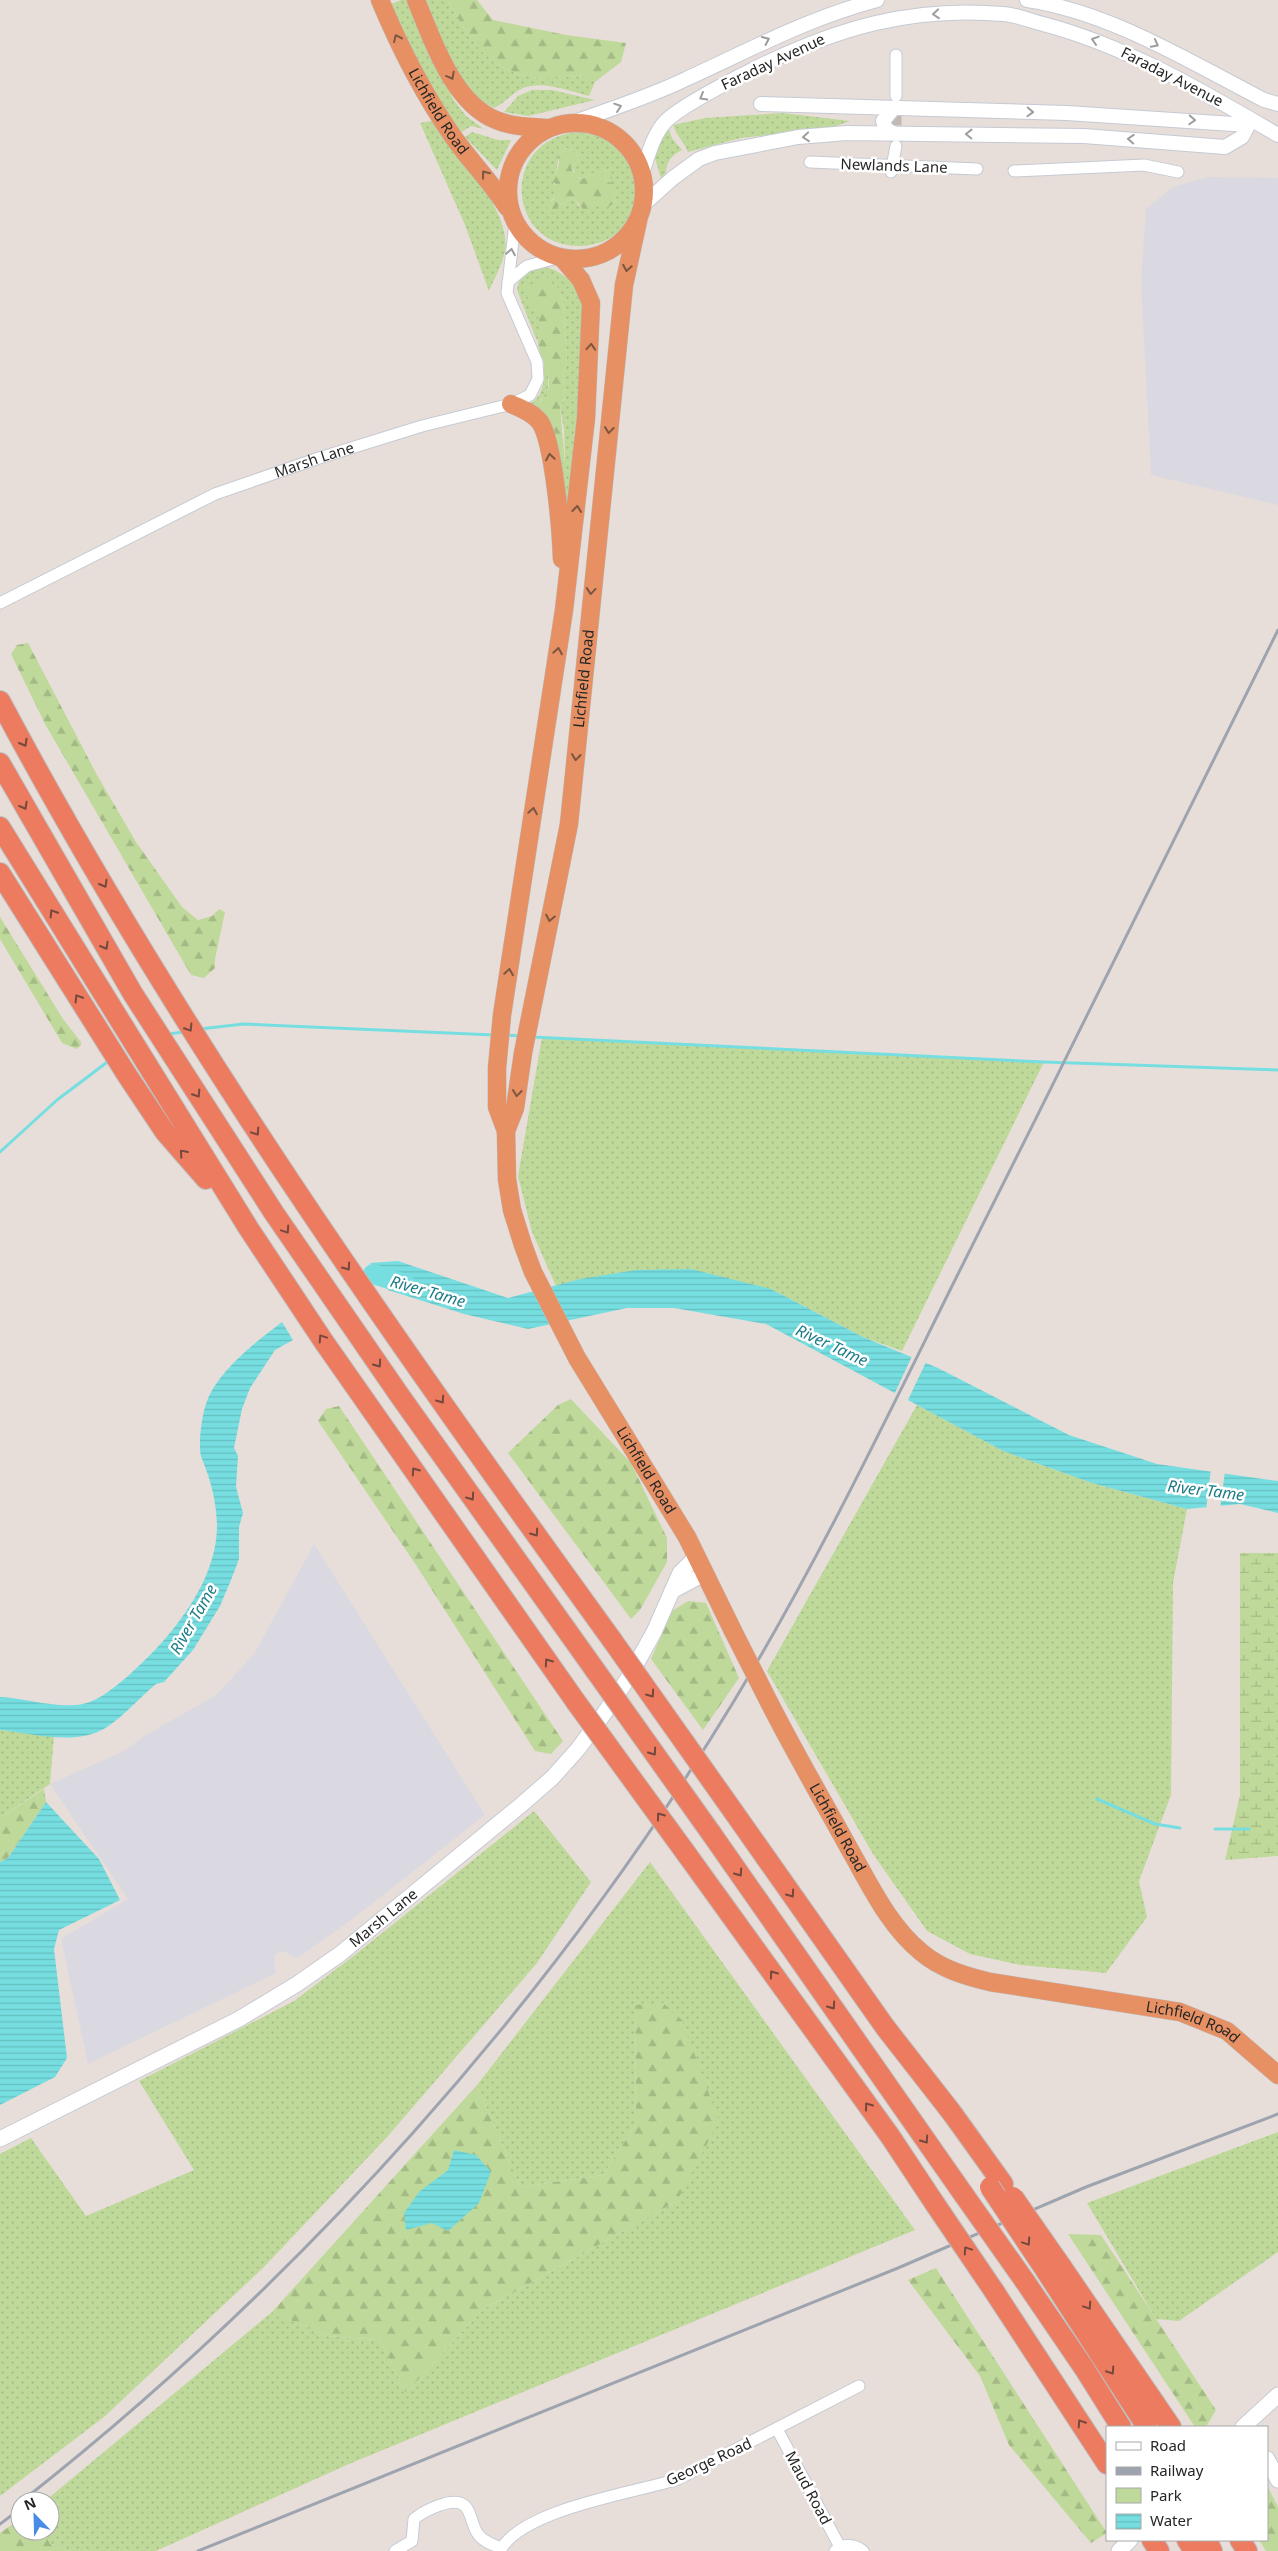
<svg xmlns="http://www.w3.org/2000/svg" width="1278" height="2551" viewBox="0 0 1278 2551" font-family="'Noto Sans',sans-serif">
	<defs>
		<pattern id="green-dots" width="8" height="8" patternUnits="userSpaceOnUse" patternTransform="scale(1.25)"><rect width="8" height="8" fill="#bfd99b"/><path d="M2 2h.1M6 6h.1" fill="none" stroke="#a4ba85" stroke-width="1.8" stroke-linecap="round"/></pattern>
		<pattern id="forest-firs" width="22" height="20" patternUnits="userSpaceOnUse" patternTransform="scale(1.25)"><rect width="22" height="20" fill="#bfd99b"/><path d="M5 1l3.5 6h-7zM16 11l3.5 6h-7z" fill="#a4ba85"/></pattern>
		<pattern id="wetland-marsh" width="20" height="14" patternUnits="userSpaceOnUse" patternTransform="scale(1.25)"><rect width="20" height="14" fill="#bfd99b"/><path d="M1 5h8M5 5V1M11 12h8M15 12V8" fill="none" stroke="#a4ba85"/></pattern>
		<pattern id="water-rules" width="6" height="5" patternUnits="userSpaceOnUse" patternTransform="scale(1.25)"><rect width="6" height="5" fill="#76dee0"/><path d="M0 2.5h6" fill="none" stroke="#66bec0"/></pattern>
	</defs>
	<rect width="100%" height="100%" fill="#e8ded9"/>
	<g fill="#dad9e1">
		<path d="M1208,177L1278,178V505L1151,475L1141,282L1146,209L1173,187Z"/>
		<path d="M314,1544L485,1815L350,1921L297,1958L283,1951L274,1955L276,1973L88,2064L61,1939L128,1899L50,1784L124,1751L144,1736L216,1695L254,1654Z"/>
	</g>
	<g fill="url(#green-dots)" fill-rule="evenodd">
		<path d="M401,0H407L453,99L466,116L484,129L471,126L462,132C431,93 411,49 389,5Z"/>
		<path d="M426,0H448C471,44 494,78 550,78C569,78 577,72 595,82L589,96C569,91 543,80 523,88C512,93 505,103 494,108C458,92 440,34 426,0Z"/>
		<path d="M532,90H552L595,100L528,116L504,112L518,96Z"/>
		<path d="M783,113L850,121L830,128L741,138L688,152C684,141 676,136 673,125L705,118Z"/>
		<path d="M431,121C455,153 516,213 504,255C501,267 494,279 489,291L465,225L420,123Z"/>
		<path d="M668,127L672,138L682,150C672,155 666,162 666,173L661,178L653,152Z"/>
		<path d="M472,132L498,140H511L497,170L465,137Z"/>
		<path d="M578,132C657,139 652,244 581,246C506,248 499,139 578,132ZM567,148L581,158L571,167L578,177L582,179L591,173H600L609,169L612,178H606L608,182L615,185L614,197L616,202L598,206H579L574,198L558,206L557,209L561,216L555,212L551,200L555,198C551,183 559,169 558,154Z"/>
		<path d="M543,266C567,273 580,286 583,311L581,395L567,530L552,432L565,463L564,430L560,407L565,398L563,377L567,361L563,300L557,287L548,278L541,276L542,326L537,341L517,290C520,273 527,270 543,266Z"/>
		<path d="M544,360C549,373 550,382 546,396L541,399L540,404L550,427L527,406C546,395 544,380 544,360Z"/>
		<path d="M542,1037L1044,1062L902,1351L863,1337L771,1289L580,1279L556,1286L532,1232L518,1176Z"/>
		<path d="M917,1405L1003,1451L1092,1483L1187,1509L1173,1583L1171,1795L1139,1881L1147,1917L1106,1973L1020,1965L970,1954L927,1931L873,1854L767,1671Z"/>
		<path d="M0,1730L54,1736L50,1784L0,1818Z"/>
		<path d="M534,1811L591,1882L537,1963L388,2136L264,2267L104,2417L0,2496V2154L31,2138L86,2216L194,2170L139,2081L294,2001L356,1954Z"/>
		<path d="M650,1862L915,2230L349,2464L156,2551H69L49,2543L47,2531H50V2501H45L272,2312L326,2336L380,2340L406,2393L482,2310L677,2201L635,2005L636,2124L603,2175L520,2187L477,2085Z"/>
		<path d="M1278,2132V2252L1179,2321L1156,2319L1087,2203Z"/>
	</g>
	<g fill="url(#forest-firs)">
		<path d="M448,0H477L493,20L566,35L626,43L621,62L595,82C577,72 569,78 550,78C494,78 471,44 448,0Z"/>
		<path d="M567,148L581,158L571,167L573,172L577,173L578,178L582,179L591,173H600L609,169L612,173V178L606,179L608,182L616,184L614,197L616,202L603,210L598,206L584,210L574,198L558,206L557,209L564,215L561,216L549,211L546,206L555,198L553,190L555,183L548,178L555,177L559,163L558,154Z"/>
		<path d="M541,276L549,278L557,287L563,300L567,361L563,377L565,397L560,407L565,464L561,462L550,427L540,404C542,396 549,393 549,384C550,368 538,356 538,342C537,337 541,331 542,326L523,288Z"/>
		<path d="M28,643L97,775L136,842L182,907L198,920L212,916L219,909L225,912L215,959V968L204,978L191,975L45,724L11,654L17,645Z"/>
		<path d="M0,917L63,1019L81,1042V1045L77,1049L62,1043L0,939Z"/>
		<path d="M571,1399L631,1463L667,1538V1562L640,1610L631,1619L508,1453L558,1405Z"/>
		<path d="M339,1406L563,1741L551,1754L535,1751L416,1565L318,1421L326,1409Z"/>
		<path d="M688,1601L706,1603L739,1678L703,1730L651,1659L672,1611Z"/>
		<path d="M44,1789L46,1802L8,1858L0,1862V1818Z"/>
		<path d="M663,2003L682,2020L719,2121L677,2201L482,2310L406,2393L380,2340L326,2336L272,2312L477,2085L520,2187L603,2175L636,2124L635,2005Z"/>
		<path d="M1068,2234L1101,2235L1216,2410L1206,2427H1195Z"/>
		<path d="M936,2268L1107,2533L1091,2543L1009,2445L980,2376L908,2280Z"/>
		<path d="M1267,2485L1278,2507V2551H1266L1259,2540H1267Z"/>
		<path d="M20,2519V2531H47L49,2543L69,2551H0V2533Z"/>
	</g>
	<path fill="url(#wetland-marsh)" d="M1240,1553H1278V1856L1225,1860L1240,1795Z"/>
	<g fill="url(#water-rules)">
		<path d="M398,1261L508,1298L580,1279L636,1270L691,1269L771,1289L863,1337L938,1368L1069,1435L1157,1464L1278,1481V1513L1240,1504L1187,1509L1092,1483L1003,1451L766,1324L674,1308H627L528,1329L464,1314L388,1290L370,1263Z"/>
		<path d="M282,1322L293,1340L275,1350L250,1388L242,1409L234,1448L238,1456L236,1487L243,1513L239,1527V1559L231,1580L220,1606L193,1650L164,1682L156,1684C140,1697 124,1716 107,1727C77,1747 32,1733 0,1730V1697C24,1698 51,1707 75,1705C96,1704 112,1689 127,1677C169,1640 217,1584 217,1525C216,1500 211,1481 202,1459C197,1448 202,1415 206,1404C216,1372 257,1341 282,1322Z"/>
		<path d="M46,1802L99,1859L120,1900L59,1930L54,1949L67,2058L55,2077L0,2105V1862L8,1858Z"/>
		<path d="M454,2150L476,2155L491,2172L479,2203L448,2231L432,2223L406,2230L404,2213L419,2192L448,2170Z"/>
	</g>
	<g fill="#e8ded9">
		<path d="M913,1354L927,1360L907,1402L894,1395Z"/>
		<path d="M1211,1469L1225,1471L1220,1509L1206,1510Z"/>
	</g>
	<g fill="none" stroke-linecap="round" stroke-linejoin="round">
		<g stroke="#76dee0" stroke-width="3">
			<path d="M200,1029L243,1024L494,1035"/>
			<path d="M168,1034L184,1032"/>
			<path d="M505,1035L521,1036"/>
			<path d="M532,1037L1044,1062L1278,1070"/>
			<path d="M0,1152L57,1100L110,1060"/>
			<path d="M1097,1799L1155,1824L1180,1828"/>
			<path d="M1215,1829H1249"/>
		</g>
		<path stroke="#76dee0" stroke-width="20" d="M373,1274L405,1284"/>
		<path stroke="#c1b9b5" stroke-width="11" stroke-dasharray="11 5.5" stroke-linecap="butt" d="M896,142V103"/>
		<defs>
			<g id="minor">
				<path d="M896,96V55"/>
				<path d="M810,162L977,169"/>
				<path d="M1014,171L1144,165L1178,172"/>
				<path d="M891,172L896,146"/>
				<path d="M508,282L527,266L557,258"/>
				<path id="s1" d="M0,603L215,494L319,458L422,426L511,404L530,395L538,379L537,362L507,293L515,223"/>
				<path d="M777,2429L840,2547"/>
				<path d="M395,2551L412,2541L414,2519C424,2511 454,2495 465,2506C472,2513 472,2527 478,2534C483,2542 494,2545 501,2548"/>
				<path d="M500,2551C521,2509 635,2493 678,2479L859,2386"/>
				<path d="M835,2551C844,2543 854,2544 863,2551"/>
			</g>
			<g id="tertiary">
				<path d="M1027,0C1110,12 1190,62 1264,100L1278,104"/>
				<path d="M761,104L1067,113L1248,125"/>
				<path d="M572,123C610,109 649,97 686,79C752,49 806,19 877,0"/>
				<path d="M893,133L886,129L883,121L894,108"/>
				<path d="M642,173C648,156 653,135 665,122C681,105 734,79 756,68C837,28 912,6 1003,14C1017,15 1031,21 1043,24C1127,46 1204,92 1278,135"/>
				<path d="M644,204L673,178L699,159L715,153L798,137L847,133L1084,136L1225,147L1242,137L1251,120"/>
			</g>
			<g id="secondary">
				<path d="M672,1591L704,1574"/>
				<path id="s2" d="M0,2139L239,2019L297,1984L340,1954L521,1805L552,1778L578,1749L603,1715L629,1677L654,1632L680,1573L696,1557"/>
				<path d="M1243,2427L1278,2395"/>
				<path d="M1267,2459L1278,2480"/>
				<path d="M1119,2551L1130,2540"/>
			</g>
			<g id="trunk">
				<path id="s3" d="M380,0C400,48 424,95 454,138C471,162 491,182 507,207"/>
				<path d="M416,0C432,39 453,103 496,120C512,127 532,127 549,128"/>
				<circle cx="576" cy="191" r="68"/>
				<path id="s4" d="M563,259L581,280L591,303L586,418L564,610L502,1015L497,1068V1107L506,1131L507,1179L512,1210L523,1245L533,1272L577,1358L687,1537L733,1631"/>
				<path d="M511,404C521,408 533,413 540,422C554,443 561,531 562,559"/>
				<path id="s5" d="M506,1131L515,1108L523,1053L569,824L624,285L638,221"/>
				<path id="s6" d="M770,1704C795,1753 823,1801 850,1850C870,1885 889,1926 921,1952C941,1969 965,1976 990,1982L1180,2012L1227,2031L1278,2075"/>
			</g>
			<g id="motorway">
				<path d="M0,701C176,1032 393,1337 612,1640"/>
				<path d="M0,763L133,994L274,1213L400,1396L595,1670"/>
				<path d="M0,827L249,1229L324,1342L576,1702"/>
				<path d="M0,873L127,1075L165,1132L206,1179"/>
				<path d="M733,1811L885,2027L952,2113L1003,2184"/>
				<path d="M711,1833L964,2195"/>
				<path d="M688,1856L890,2136L935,2204"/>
				<path d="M1061,2266L1171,2427"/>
				<path d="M1046,2271L1147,2427"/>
				<path d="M1024,2280L1084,2368L1121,2427"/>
				<path d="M994,2291L1107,2464"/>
				<path d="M1152,2540L1159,2551"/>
				<path d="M1187,2540L1194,2551"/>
				<path d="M1207,2540L1212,2551"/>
				<path d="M1240,2540L1247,2551"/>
			</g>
		</defs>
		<use href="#minor" stroke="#c5cad3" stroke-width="13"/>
		<use href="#tertiary" stroke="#c5cad3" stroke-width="16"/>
		<use href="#secondary" stroke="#c5cad3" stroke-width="17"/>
		<use href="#trunk" stroke="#bebebe" stroke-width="19"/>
		<use href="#motorway" stroke="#bebebe" stroke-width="22"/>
		<use href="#minor" stroke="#fff" stroke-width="11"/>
		<use href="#tertiary" stroke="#fff" stroke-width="14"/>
		<use href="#secondary" stroke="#fff" stroke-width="15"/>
		<use href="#trunk" stroke="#e69063" stroke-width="18"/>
		<use href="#motorway" stroke="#ec7b60" stroke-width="20"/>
		<g stroke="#9da4af" stroke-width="3">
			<path d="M22,2501C299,2283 551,2003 734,1701C817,1564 886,1419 957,1276C1065,1061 1172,845 1278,630"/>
			<path d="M0,2524L20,2509"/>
			<path d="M198,2551L898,2268L1086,2187L1278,2114"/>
		</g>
		<defs>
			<path id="trunk-bridge" d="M733,1631L770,1704"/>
			<g id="motorway-bridge">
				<path d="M612,1640L733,1811"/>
				<path d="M595,1670L711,1833"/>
				<path d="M576,1702L688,1856"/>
				<path d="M990,2187L1046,2271"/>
				<path d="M964,2195L1024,2280"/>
				<path d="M1013,2197L1061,2266"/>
				<path d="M935,2204L994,2291"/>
			</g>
		</defs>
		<use href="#trunk-bridge" stroke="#bebebe" stroke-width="19" stroke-linecap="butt"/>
		<use href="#motorway-bridge" stroke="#bebebe" stroke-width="22" stroke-linecap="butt"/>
		<use href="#trunk-bridge" stroke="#e69063" stroke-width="18"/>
		<use href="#motorway-bridge" stroke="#ec7b60" stroke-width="20"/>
	</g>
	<defs><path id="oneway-chevron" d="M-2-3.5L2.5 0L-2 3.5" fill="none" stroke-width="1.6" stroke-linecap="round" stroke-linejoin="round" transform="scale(1.25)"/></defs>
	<g stroke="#9d9d9d">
		<use href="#oneway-chevron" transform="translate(936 14) rotate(175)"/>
		<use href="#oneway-chevron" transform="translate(766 40) rotate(-25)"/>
		<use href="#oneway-chevron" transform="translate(1095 40) rotate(-162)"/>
		<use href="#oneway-chevron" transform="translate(1155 44) rotate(28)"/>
		<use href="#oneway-chevron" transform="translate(703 97) rotate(150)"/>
		<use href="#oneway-chevron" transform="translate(618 107) rotate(-19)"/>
		<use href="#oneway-chevron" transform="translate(1030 112) rotate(2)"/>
		<use href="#oneway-chevron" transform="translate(1192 120) rotate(3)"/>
		<use href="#oneway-chevron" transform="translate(969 134) rotate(-179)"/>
		<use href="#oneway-chevron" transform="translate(806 137) rotate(175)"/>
		<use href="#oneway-chevron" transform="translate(1131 139) rotate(-176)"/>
		<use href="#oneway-chevron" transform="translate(511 252) rotate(-80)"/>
	</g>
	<g stroke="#7c5641">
		<use href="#oneway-chevron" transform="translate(397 38) rotate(-115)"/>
		<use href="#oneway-chevron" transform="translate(451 76) rotate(61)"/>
		<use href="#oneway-chevron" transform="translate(485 174) rotate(-128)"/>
		<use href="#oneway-chevron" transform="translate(627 268) rotate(100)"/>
		<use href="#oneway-chevron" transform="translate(591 347) rotate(-86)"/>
		<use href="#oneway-chevron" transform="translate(609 430) rotate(97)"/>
		<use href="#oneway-chevron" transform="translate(550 457) rotate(-99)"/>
		<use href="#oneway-chevron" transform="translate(577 509) rotate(-83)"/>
		<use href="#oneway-chevron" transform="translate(591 591) rotate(95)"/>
		<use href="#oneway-chevron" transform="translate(558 651) rotate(-81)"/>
		<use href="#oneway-chevron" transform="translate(576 757) rotate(96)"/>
		<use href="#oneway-chevron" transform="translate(533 811) rotate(-81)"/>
		<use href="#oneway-chevron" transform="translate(550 918) rotate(101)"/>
		<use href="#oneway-chevron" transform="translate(509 972) rotate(-81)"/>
		<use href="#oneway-chevron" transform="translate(517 1093) rotate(97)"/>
	</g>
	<g stroke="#75483d">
		<use href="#oneway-chevron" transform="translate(24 743) rotate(60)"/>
		<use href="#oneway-chevron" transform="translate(24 806) rotate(61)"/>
		<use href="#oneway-chevron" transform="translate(104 884) rotate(60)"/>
		<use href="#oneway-chevron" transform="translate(53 913) rotate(-122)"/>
		<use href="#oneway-chevron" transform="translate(105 946) rotate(60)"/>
		<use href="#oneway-chevron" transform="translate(78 998) rotate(-122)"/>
		<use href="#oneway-chevron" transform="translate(189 1028) rotate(58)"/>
		<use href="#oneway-chevron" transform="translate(197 1094) rotate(57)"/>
		<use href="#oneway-chevron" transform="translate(256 1132) rotate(56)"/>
		<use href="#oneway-chevron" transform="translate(183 1153) rotate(-131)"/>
		<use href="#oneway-chevron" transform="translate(286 1230) rotate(56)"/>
		<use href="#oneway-chevron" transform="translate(347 1267) rotate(55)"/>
		<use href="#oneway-chevron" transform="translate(322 1338) rotate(-124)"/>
		<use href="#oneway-chevron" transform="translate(378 1364) rotate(55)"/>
		<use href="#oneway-chevron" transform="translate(441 1400) rotate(55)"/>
		<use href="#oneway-chevron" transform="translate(415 1471) rotate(-125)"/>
		<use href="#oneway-chevron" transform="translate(471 1497) rotate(55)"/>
		<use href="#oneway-chevron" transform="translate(535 1533) rotate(55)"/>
		<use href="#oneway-chevron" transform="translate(548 1662) rotate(-125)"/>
		<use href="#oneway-chevron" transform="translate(651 1694) rotate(55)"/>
		<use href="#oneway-chevron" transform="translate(653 1752) rotate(55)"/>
		<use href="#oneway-chevron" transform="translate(660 1816) rotate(-126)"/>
		<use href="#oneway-chevron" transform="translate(739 1873) rotate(55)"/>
		<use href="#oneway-chevron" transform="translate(791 1894) rotate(55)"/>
		<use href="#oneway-chevron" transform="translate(773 1974) rotate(-126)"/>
		<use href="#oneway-chevron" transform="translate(832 2006) rotate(55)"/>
		<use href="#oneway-chevron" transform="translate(868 2106) rotate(-126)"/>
		<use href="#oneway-chevron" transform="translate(925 2140) rotate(55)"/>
		<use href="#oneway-chevron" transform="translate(1027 2242) rotate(56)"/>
		<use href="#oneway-chevron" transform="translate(967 2250) rotate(-124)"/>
		<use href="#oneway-chevron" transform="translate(1088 2306) rotate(56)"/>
		<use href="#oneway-chevron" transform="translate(1111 2371) rotate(57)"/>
		<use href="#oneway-chevron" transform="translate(1081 2423) rotate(-123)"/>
	</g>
	<g text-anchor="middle" stroke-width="5" stroke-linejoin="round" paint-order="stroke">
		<g font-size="15" fill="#262626" stroke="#fff">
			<text transform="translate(773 62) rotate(-25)" y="5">Faraday Avenue</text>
			<text transform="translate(1172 77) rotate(27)" y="5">Faraday Avenue</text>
			<text dy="5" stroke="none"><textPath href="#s3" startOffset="126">Lichfield Road</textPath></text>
			<text transform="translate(894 166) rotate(2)" y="5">Newlands Lane</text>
			<text dy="5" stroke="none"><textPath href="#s1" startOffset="346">Marsh Lane</textPath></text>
			<text dy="5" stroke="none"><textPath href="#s5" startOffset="460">Lichfield Road</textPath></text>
			<text dy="5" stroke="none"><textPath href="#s4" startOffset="1262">Lichfield Road</textPath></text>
			<text dy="5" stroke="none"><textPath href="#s6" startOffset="141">Lichfield Road</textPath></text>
			<text dy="5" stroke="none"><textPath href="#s2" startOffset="444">Marsh Lane</textPath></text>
			<text dy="5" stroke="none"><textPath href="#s6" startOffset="575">Lichfield Road</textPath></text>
			<text transform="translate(709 2462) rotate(-25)" y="5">George Road</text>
			<text transform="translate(808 2488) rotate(62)" y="5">Maud Road</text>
		</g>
		<g font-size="16" font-style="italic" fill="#1b7b86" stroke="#fff">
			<text transform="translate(428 1291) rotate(16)" y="6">River Tame</text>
			<text transform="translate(832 1345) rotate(25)" y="6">River Tame</text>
			<text transform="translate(1206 1490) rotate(7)" y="6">River Tame</text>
			<text transform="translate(193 1619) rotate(-60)" y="6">River Tame</text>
		</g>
	</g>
	<rect x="1106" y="2426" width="162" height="115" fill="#ffffff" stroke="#a8a8a8"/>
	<rect x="1116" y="2442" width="25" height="8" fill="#ffffff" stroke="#a8a8a8"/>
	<text x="1150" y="2451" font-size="15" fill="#262626">Road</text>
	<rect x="1116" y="2467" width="25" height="8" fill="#9da4af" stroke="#a8a8a8"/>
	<text x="1150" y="2476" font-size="15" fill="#262626">Railway</text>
	<rect x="1116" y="2488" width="25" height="15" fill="#bfd99b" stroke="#a8a8a8"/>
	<text x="1150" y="2501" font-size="15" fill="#262626">Park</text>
	<rect x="1116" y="2514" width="25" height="15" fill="url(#water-rules)" stroke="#a8a8a8"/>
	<text x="1150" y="2526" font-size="15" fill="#262626">Water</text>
	<g transform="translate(35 2516) rotate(337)"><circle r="24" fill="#ffffff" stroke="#a8a8a8"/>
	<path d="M0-4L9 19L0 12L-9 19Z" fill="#498ce5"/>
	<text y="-8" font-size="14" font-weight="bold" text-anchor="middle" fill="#262626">N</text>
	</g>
</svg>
